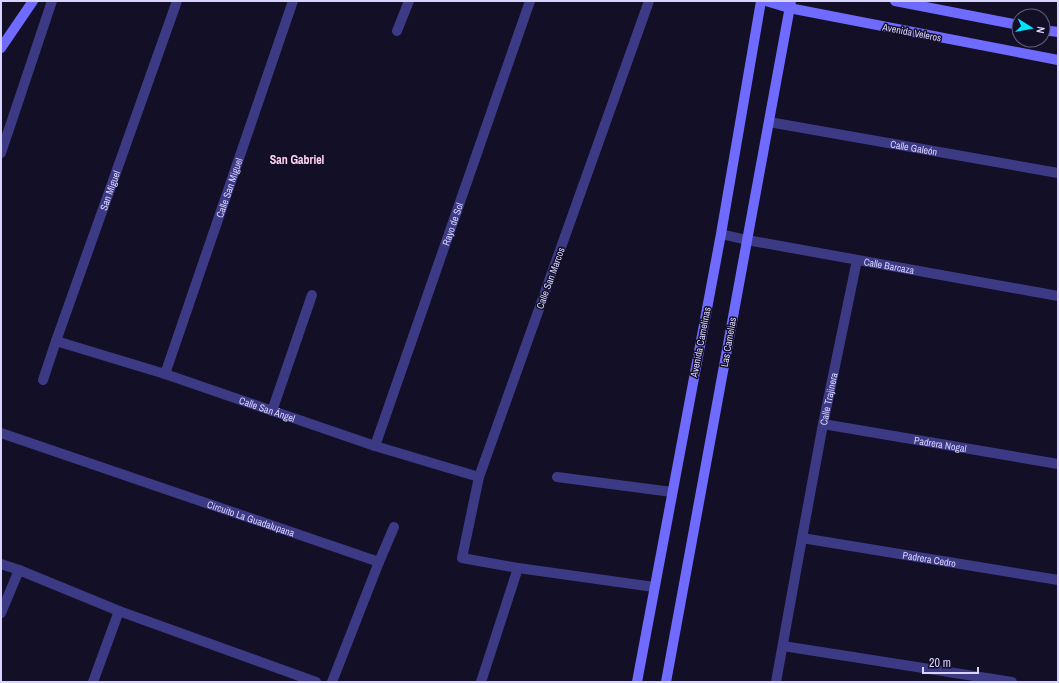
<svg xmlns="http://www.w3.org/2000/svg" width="1059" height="683" viewBox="0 0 1059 683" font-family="'Archivo Narrow',sans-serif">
	<rect width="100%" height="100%" fill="#130f26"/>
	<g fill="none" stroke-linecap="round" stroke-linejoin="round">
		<g stroke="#3d3a85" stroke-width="10">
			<path d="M649,1L479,477L462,558L518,568L654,587"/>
			<path d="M397,31L409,1"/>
			<path id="s1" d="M769,122L1058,173"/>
			<path d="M1,153L52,1"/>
			<path id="s2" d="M721,234L747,240L1058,296"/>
			<path id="s3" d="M56,341L165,374L375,446L479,477"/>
			<path id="s4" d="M165,374L293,1"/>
			<path id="s5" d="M43,380L56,341L177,1"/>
			<path d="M272,411L312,295"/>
			<path id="s6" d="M823,424L1058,464"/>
			<path id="s7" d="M1,433L379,562"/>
			<path id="s8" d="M375,446L530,1"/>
			<path d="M557,477L672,492"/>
			<path id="s9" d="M802,538L1058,580"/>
			<path d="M1,564L19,570L119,611L316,682"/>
			<path d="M1,613L19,570"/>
			<path d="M783,646L1012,682"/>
			<path d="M93,682L119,611"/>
			<path d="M332,682L379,562L394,527"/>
			<path d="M481,682L518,568"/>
			<path id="s10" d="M776,682L802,538L823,424L857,260"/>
		</g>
		<g stroke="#6f6bff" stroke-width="10">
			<path d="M766,1L789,8L1058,60"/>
			<path d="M895,1L1019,25"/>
			<path d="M1043,30L1058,32"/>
			<path d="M1,48L33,1"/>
			<path d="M637,682L721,234L761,1"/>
			<path d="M666,682L791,1"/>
		</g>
	</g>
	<g text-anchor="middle" stroke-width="3" stroke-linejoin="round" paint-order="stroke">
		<g font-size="10" fill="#d9d4ff" stroke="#130f26">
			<text transform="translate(912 32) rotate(11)" y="4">Avenida Veleros</text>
			<text dy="4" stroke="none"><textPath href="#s1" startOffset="147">Calle Galeón</textPath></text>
			<text dy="4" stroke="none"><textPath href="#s4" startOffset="197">Calle San Miguel</textPath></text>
			<text dy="4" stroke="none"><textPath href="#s5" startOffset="201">San Miguel</textPath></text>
			<text dy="4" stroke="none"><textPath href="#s8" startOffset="235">Rayo de Sol</textPath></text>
			<text dy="4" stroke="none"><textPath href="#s2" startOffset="171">Calle Barcaza</textPath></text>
			<text transform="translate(550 278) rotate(-70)" y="4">Calle San Marcos</text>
			<text transform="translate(700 342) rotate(-79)" y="4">Avenida Camelinas</text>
			<text transform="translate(728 342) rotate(-80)" y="4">Las Camelias</text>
			<text dy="4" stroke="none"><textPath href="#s10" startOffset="288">Calle Trajinera</textPath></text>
			<text dy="4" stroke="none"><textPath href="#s3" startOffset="222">Calle San Ángel</textPath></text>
			<text dy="4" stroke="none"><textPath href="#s6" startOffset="119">Padrera Nogal</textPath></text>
			<text dy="4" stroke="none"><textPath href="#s7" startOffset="264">Circuito La Guadalupana</textPath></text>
			<text dy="4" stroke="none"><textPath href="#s9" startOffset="129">Padrera Cedro</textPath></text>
		</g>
		<g font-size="12" font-weight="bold" fill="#ffd6f0" stroke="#130f26">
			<text x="297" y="164">San Gabriel</text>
		</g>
	</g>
	<rect width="1059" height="683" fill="none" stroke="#d9d4ff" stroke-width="4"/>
	<g transform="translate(1031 28) rotate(101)"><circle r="19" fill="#130f26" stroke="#625e7d"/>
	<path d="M0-3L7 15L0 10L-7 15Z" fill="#00e5ff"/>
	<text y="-6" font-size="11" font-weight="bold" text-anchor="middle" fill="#d9d4ff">N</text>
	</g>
	<path d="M923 667v6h55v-6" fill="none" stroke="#d9d4ff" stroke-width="2"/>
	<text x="929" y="667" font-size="12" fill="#d9d4ff" stroke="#130f26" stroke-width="3" paint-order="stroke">20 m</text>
</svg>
